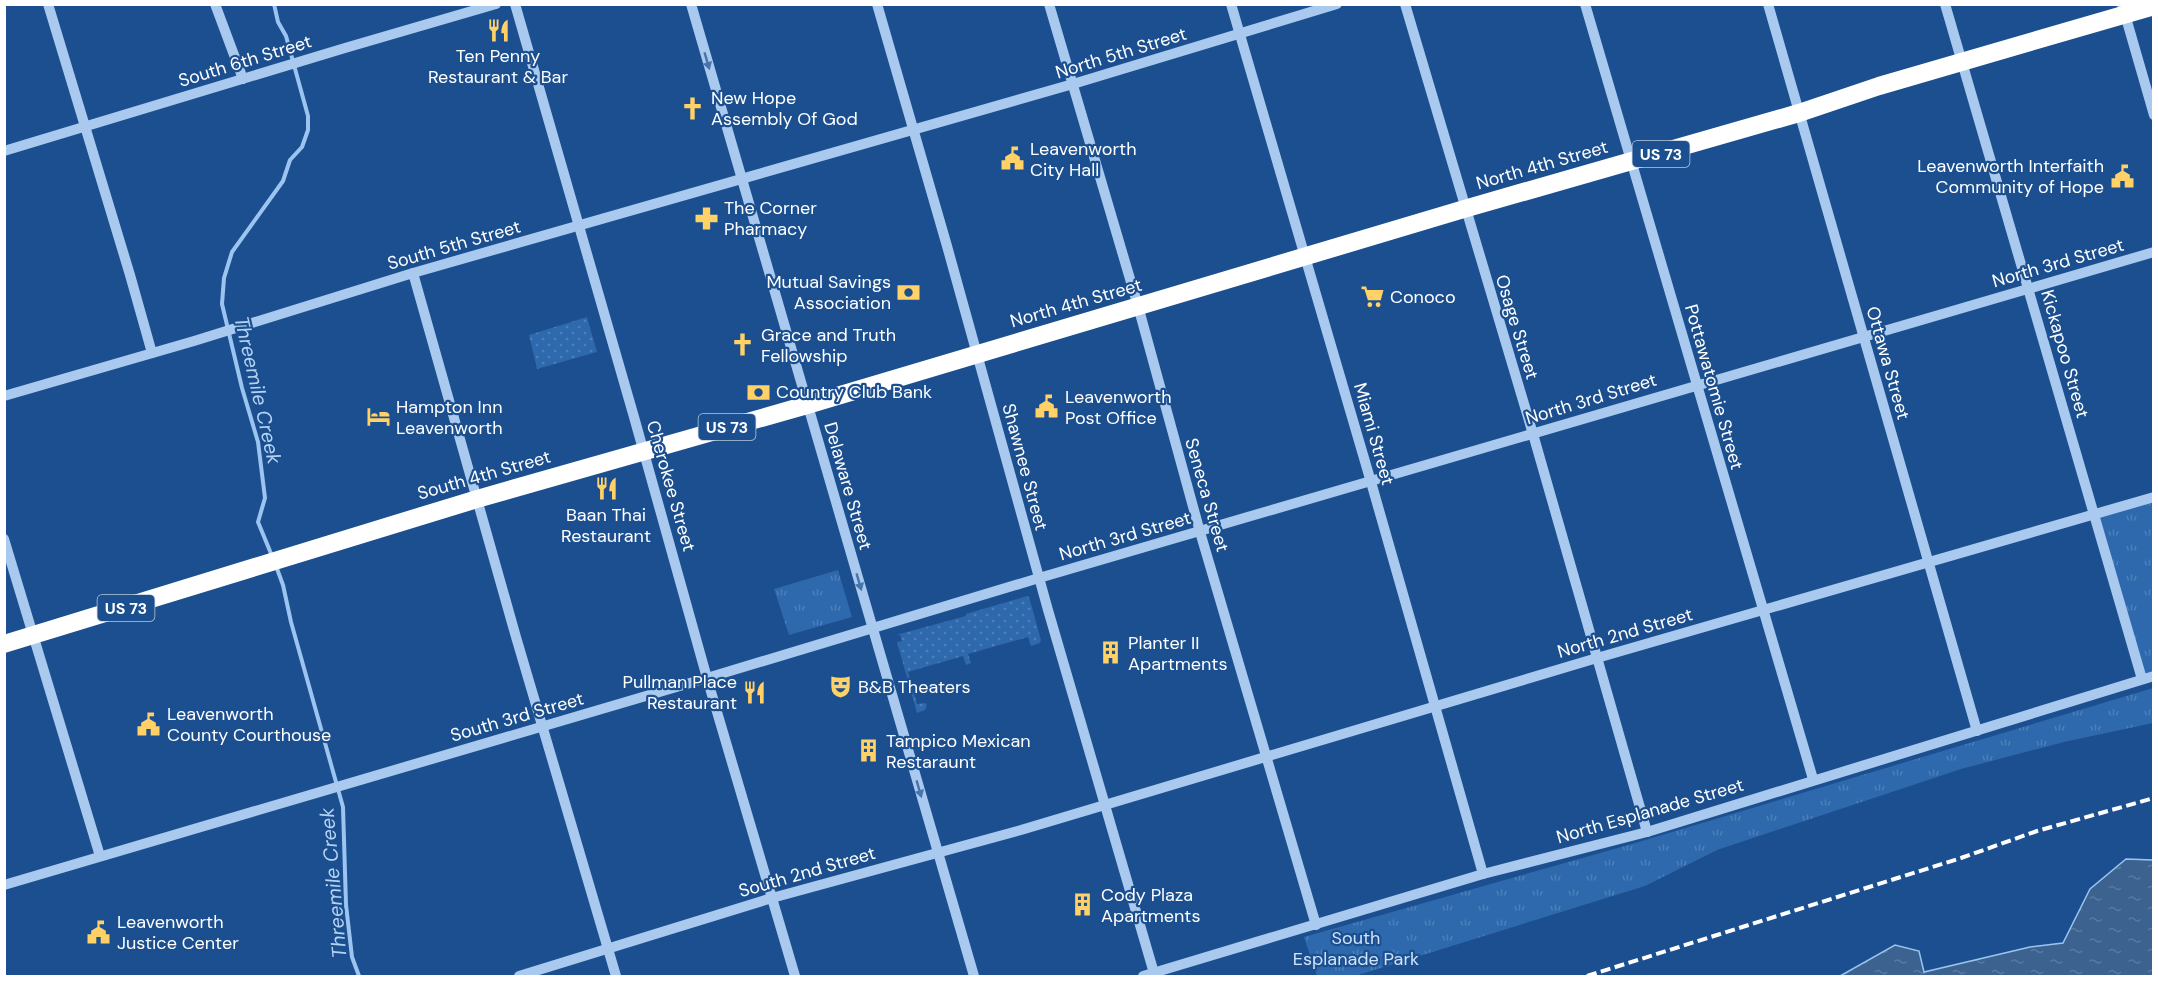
<svg xmlns="http://www.w3.org/2000/svg" width="2158" height="981" viewBox="0 0 2158 981" font-family="'DM Sans',sans-serif">
	<defs>
		<pattern id="grass-dots" width="8" height="8" patternUnits="userSpaceOnUse" patternTransform="scale(1.5)"><rect width="8" height="8" fill="#2e69ad"/><path d="M2 2h.1M6 6h.1" fill="none" stroke="#4d80b9" stroke-width="1.8" stroke-linecap="round"/></pattern>
		<pattern id="park-tufts" width="24" height="20" patternUnits="userSpaceOnUse" patternTransform="scale(1.5)"><rect width="24" height="20" fill="#2e69ad"/><path d="M3 7l-1-3M5 7V3M7 7l1-3M15 17l-1-3M17 17v-4M19 17l1-3" fill="none" stroke="#4d80b9"/></pattern>
		<pattern id="water-ripples" width="26" height="14" patternUnits="userSpaceOnUse" patternTransform="scale(1.5)"><rect width="26" height="14" fill="#3c6290"/><path d="M2 4q2-2 4 0t4 0M15 11q2-2 4 0t4 0" fill="none" stroke="#597aa1"/></pattern>
	</defs>
	<rect width="100%" height="100%" fill="#1b4f8f"/>
	<g fill="url(#grass-dots)">
		<path d="M587,317L597,352L537,369L529,335Z"/>
		<path d="M1027,596L1029,597L1041,640L1040,643L1031,646L1028,637L968,654L971,663L966,665L963,656L908,672L917,704L925,703L927,705L925,710L917,713L897,642L902,641L900,635H896L966,616V614Z"/>
	</g>
	<g fill="url(#park-tufts)">
		<path d="M2153,497V676L2142,679L2094,515Z"/>
		<path d="M838,570L852,617L789,635L774,589Z"/>
		<path d="M2153,688V723L2064,742L1961,769L1717,850L1645,886L1355,976H1317L1304,937L1632,844Z"/>
	</g>
	<path fill="#2e69ad" d="M2153,602V645L2149,646L2137,607Z"/>
	<path fill="url(#water-ripples)" stroke="#9cc4f0" stroke-width="1.5" d="M2126,859L2153,860V976H1840L1895,945L1919,951L1924,972L2030,947L2063,943L2090,889Z"/>
	<g fill="none" stroke-linecap="round" stroke-linejoin="round">
		<g stroke="#9cc4f0" stroke-width="4">
			<path d="M272,556L258,522L265,498L258,442L242,388L222,304L224,278L232,252L283,181L290,160L302,147L308,130V116L286,36L278,22L274,4"/>
			<path d="M276,566L283,585L291,622L343,807L346,905L352,957L359,976"/>
		</g>
		<g stroke="#a9c9ee" stroke-width="10">
			<path d="M48,4L130,275L152,353"/>
			<path d="M215,4L243,79"/>
			<path d="M515,4L634,417L707,678L795,976"/>
			<path d="M691,4L974,976"/>
			<path d="M877,4L947,246L1048,610L1154,973"/>
			<path d="M1049,4L1138,306L1200,532L1316,925"/>
			<path d="M1231,4L1371,482L1483,874"/>
			<path d="M1405,4L1533,434L1647,832"/>
			<path d="M1585,4L1813,779"/>
			<path d="M1768,4L1977,731"/>
			<path d="M1945,4L2142,679"/>
			<path d="M2122,4L2154,115"/>
			<path d="M4,151L345,48L496,4"/>
			<path d="M413,273L516,637L616,976"/>
			<path d="M4,396L194,341L413,273L1073,84L1337,4"/>
			<path d="M4,539L100,856"/>
			<path d="M4,885L707,678L1039,578L2154,252"/>
			<path d="M519,976L772,898L1021,830L1597,658L2154,497"/>
			<path d="M1143,976L1483,874L1647,832L2154,676"/>
		</g>
		<path stroke="#fff" stroke-width="18" d="M4,644L477,499L807,405L1464,209L1799,113L1879,86L2154,6"/>
		<path stroke="#fff" stroke-width="4" stroke-dasharray="10 4.5" stroke-linecap="butt" d="M1587,976L1961,858L2037,831L2154,798"/>
	</g>
	<defs><path id="oneway-solid" d="M-6-.8H1V-3.2L6.5 0L1 3.2V.8H-6Z" transform="scale(1.5)"/></defs>
	<g fill="#4674ac">
		<use href="#oneway-solid" transform="translate(707 61) rotate(74)"/>
		<use href="#oneway-solid" transform="translate(859 582) rotate(74)"/>
		<use href="#oneway-solid" transform="translate(919 789) rotate(74)"/>
	</g>
	<defs>
		<symbol id="restaurant-bare" viewBox="-9 -9 18 18"><path d="M-5-6h1v4h1v-4h1v4h1v-4h1v5L-1.5 .5V6h-2V.5L-5-1ZM5-6V6H3V1.5H1.5Q1.5-4 5-6Z" fill="#ffd166" stroke="#1b4f8f" stroke-width="2.5" paint-order="stroke"/></symbol>
		<symbol id="church-bare" viewBox="-9 -9 18 18"><path d="M-1.2-6h2.4v3.5h3.3v2.4h-3.3V6h-2.4V-.1h-3.3v-2.4h3.3Z" fill="#ffd166" stroke="#1b4f8f" stroke-width="2.5" paint-order="stroke"/></symbol>
		<symbol id="civic-bare" viewBox="-9 -9 18 18"><path d="M-.6-6.5H3V-4.5H.6V-3L4-1V1h2V6H-6V1h2V-1L-.6-3ZM-1.2 2.5V6h2.4V2.5Z" fill="#ffd166" stroke="#1b4f8f" stroke-width="2.5" paint-order="stroke"/></symbol>
		<symbol id="pharmacy-bare" viewBox="-9 -9 18 18"><path d="M-2-6h4v4h4v4h-4v4h-4v-4h-4v-4h4Z" fill="#ffd166" stroke="#1b4f8f" stroke-width="2.5" paint-order="stroke"/></symbol>
		<symbol id="bank-bare" viewBox="-9 -9 18 18"><path d="M-6-4H6V4H-6ZM0-2.3a2.3 2.3 0 1 0 0 4.6a2.3 2.3 0 1 0 0-4.6Z" fill="#ffd166" stroke="#1b4f8f" stroke-width="2.5" paint-order="stroke"/></symbol>
		<symbol id="supermarket-bare" viewBox="-9 -9 18 18"><path d="M-6-5.5h2.5l.6 2H6L4.5 2H-2.5L-4.4-4H-6ZM-1.5 3.2a1.3 1.3 0 1 0 .1 0ZM3 3.2a1.3 1.3 0 1 0 .1 0Z" fill="#ffd166" stroke="#1b4f8f" stroke-width="2.5" paint-order="stroke"/></symbol>
		<symbol id="hotel-bare" viewBox="-9 -9 18 18"><path d="M-6-4.5h1.5V1H6V5H4.5V3h-9V5H-6ZM-4 0a1.8 1.8 0 1 1 3.6 0ZM.5 0V-2.5h3Q6-2.5 6 0Z" fill="#ffd166" stroke="#1b4f8f" stroke-width="2.5" paint-order="stroke"/></symbol>
		<symbol id="building-bare" viewBox="-9 -9 18 18"><path d="M-4-6H4V6H1V3H-1V6H-4ZM-2.5-4.3h1.7v1.8h-1.7ZM.8-4.3h1.7v1.8H.8ZM-2.5-1h1.7V.8h-1.7ZM.8-1h1.7V.8H.8Z" fill="#ffd166" stroke="#1b4f8f" stroke-width="2.5" paint-order="stroke"/></symbol>
		<symbol id="theatre-bare" viewBox="-9 -9 18 18"><path d="M-5-5.5Q0-4 5-5.5V0Q5 5 0 6Q-5 5-5 0ZM-3.3-2.5H-1v1.5H-3.3ZM1-2.5H3.3v1.5H1ZM-2.8 1Q0 5.5 2.8 1Z" fill="#ffd166" stroke="#1b4f8f" stroke-width="2.5" paint-order="stroke"/></symbol>
	</defs>
	<g fill-rule="evenodd">
		<use href="#restaurant-bare" x="482" y="14" width="33" height="33"/>
		<use href="#church-bare" x="676" y="92" width="33" height="33"/>
		<use href="#civic-bare" x="996" y="142" width="33" height="33"/>
		<use href="#civic-bare" x="2106" y="160" width="33" height="33"/>
		<use href="#pharmacy-bare" x="690" y="202" width="33" height="33"/>
		<use href="#bank-bare" x="892" y="276" width="33" height="33"/>
		<use href="#supermarket-bare" x="1356" y="280" width="33" height="33"/>
		<use href="#church-bare" x="726" y="328" width="33" height="33"/>
		<use href="#bank-bare" x="742" y="376" width="33" height="33"/>
		<use href="#civic-bare" x="1030" y="390" width="33" height="33"/>
		<use href="#hotel-bare" x="362" y="400" width="33" height="33"/>
		<use href="#restaurant-bare" x="590" y="472" width="33" height="33"/>
		<use href="#building-bare" x="1094" y="636" width="33" height="33"/>
		<use href="#theatre-bare" x="824" y="670" width="33" height="33"/>
		<use href="#restaurant-bare" x="738" y="676" width="33" height="33"/>
		<use href="#civic-bare" x="132" y="708" width="33" height="33"/>
		<use href="#building-bare" x="852" y="734" width="33" height="33"/>
		<use href="#building-bare" x="1066" y="888" width="33" height="33"/>
		<use href="#civic-bare" x="82" y="916" width="33" height="33"/>
	</g>
	<g text-anchor="middle" stroke-width="4.5" stroke-linejoin="round" paint-order="stroke">
		<g fill="#1b4f8f" stroke="#bbcadd" stroke-width="1.5">
			<rect x="1632.5" y="141" width="57" height="26" rx="4.5"/>
			<rect x="698.5" y="414" width="57" height="26" rx="4.5"/>
			<rect x="97.5" y="595" width="57" height="26" rx="4.5"/>
		</g>
		<g font-size="16" font-weight="bold" fill="#fff">
			<text x="1661" y="160">US 73</text>
			<text x="727" y="433">US 73</text>
			<text x="126" y="614">US 73</text>
		</g>
		<g font-size="18" fill="#fff" stroke="#1b4f8f">
			<text transform="translate(1121 53) rotate(-17)" y="6">North 5th Street</text>
			<text transform="translate(245 61) rotate(-17)" y="6">South 6th Street</text>
			<text transform="translate(1542 165) rotate(-16)" y="6">North 4th Street</text>
			<text transform="translate(454 245) rotate(-16)" y="6">South 5th Street</text>
			<text transform="translate(2058 263) rotate(-16)" y="6">North 3rd Street</text>
			<text transform="translate(1076 303) rotate(-16)" y="6">North 4th Street</text>
			<text transform="translate(1517 327) rotate(73)" y="6">Osage Street</text>
			<text transform="translate(2065 354) rotate(74)" y="6">Kickapoo Street</text>
			<text transform="translate(1888 363) rotate(74)" y="6">Ottawa Street</text>
			<text transform="translate(1714 387) rotate(74)" y="6">Pottawatomie Street</text>
			<text transform="translate(1591 399) rotate(-17)" y="6">North 3rd Street</text>
			<text transform="translate(1374 434) rotate(74)" y="6">Miami Street</text>
			<text transform="translate(1025 467) rotate(75)" y="6">Shawnee Street</text>
			<text transform="translate(484 475) rotate(-16)" y="6">South 4th Street</text>
			<text transform="translate(671 486) rotate(74)" y="6">Cherokee Street</text>
			<text transform="translate(848 486) rotate(74)" y="6">Delaware Street</text>
			<text transform="translate(1207 495) rotate(74)" y="6">Seneca Street</text>
			<text transform="translate(1125 536) rotate(-16)" y="6">North 3rd Street</text>
			<text transform="translate(1625 633) rotate(-16)" y="6">North 2nd Street</text>
			<text transform="translate(517 717) rotate(-16)" y="6">South 3rd Street</text>
			<text transform="translate(1650 811) rotate(-16)" y="6">North Esplanade Street</text>
			<text transform="translate(807 872) rotate(-16)" y="6">South 2nd Street</text>
		</g>
		<g font-size="18" fill="#fff" stroke="#1b4f8f" text-anchor="start">
			<text x="498" y="62" text-anchor="middle">Ten Penny<tspan x="498" dy="21">Restaurant &amp; Bar</tspan></text>
			<text x="711" y="104">New Hope<tspan x="711" dy="21">Assembly Of God</tspan></text>
			<text x="1030" y="155">Leavenworth<tspan x="1030" dy="21">City Hall</tspan></text>
			<text x="2104" y="172" text-anchor="end">Leavenworth Interfaith<tspan x="2104" dy="21">Community of Hope</tspan></text>
			<text x="724" y="214">The Corner<tspan x="724" dy="21">Pharmacy</tspan></text>
			<text x="891" y="288" text-anchor="end">Mutual Savings<tspan x="891" dy="21">Association</tspan></text>
			<text x="1390" y="303">Conoco</text>
			<text x="761" y="341">Grace and Truth<tspan x="761" dy="21">Fellowship</tspan></text>
			<text x="776" y="398">Country Club Bank</text>
			<text x="1065" y="403">Leavenworth<tspan x="1065" dy="21">Post Office</tspan></text>
			<text x="396" y="413">Hampton Inn<tspan x="396" dy="21">Leavenworth</tspan></text>
			<text x="606" y="521" text-anchor="middle">Baan Thai<tspan x="606" dy="21">Restaurant</tspan></text>
			<text x="1128" y="649">Planter II<tspan x="1128" dy="21">Apartments</tspan></text>
			<text x="737" y="688" text-anchor="end">Pullman Place<tspan x="737" dy="21">Restaurant</tspan></text>
			<text x="858" y="693">B&amp;B Theaters</text>
			<text x="167" y="720">Leavenworth<tspan x="167" dy="21">County Courthouse</tspan></text>
			<text x="886" y="747">Tampico Mexican<tspan x="886" dy="21">Restaraunt</tspan></text>
			<text x="1101" y="901">Cody Plaza<tspan x="1101" dy="21">Apartments</tspan></text>
			<text x="117" y="928">Leavenworth<tspan x="117" dy="21">Justice Center</tspan></text>
		</g>
		<g font-size="18" fill="#cfe3fa" stroke="#1b4f8f">
			<text x="1356" y="944">South<tspan x="1356" dy="21">Esplanade Park</tspan></text>
		</g>
		<g font-size="20" font-style="italic" fill="#b5d3f5" stroke="#1b4f8f">
			<text transform="translate(258 390) rotate(77)" y="7">Threemile Creek</text>
			<text transform="translate(333 883) rotate(-95)" y="7">Threemile Creek</text>
		</g>
	</g>
	<rect width="2158" height="981" fill="none" stroke="#ffffff" stroke-width="12"/>
</svg>
